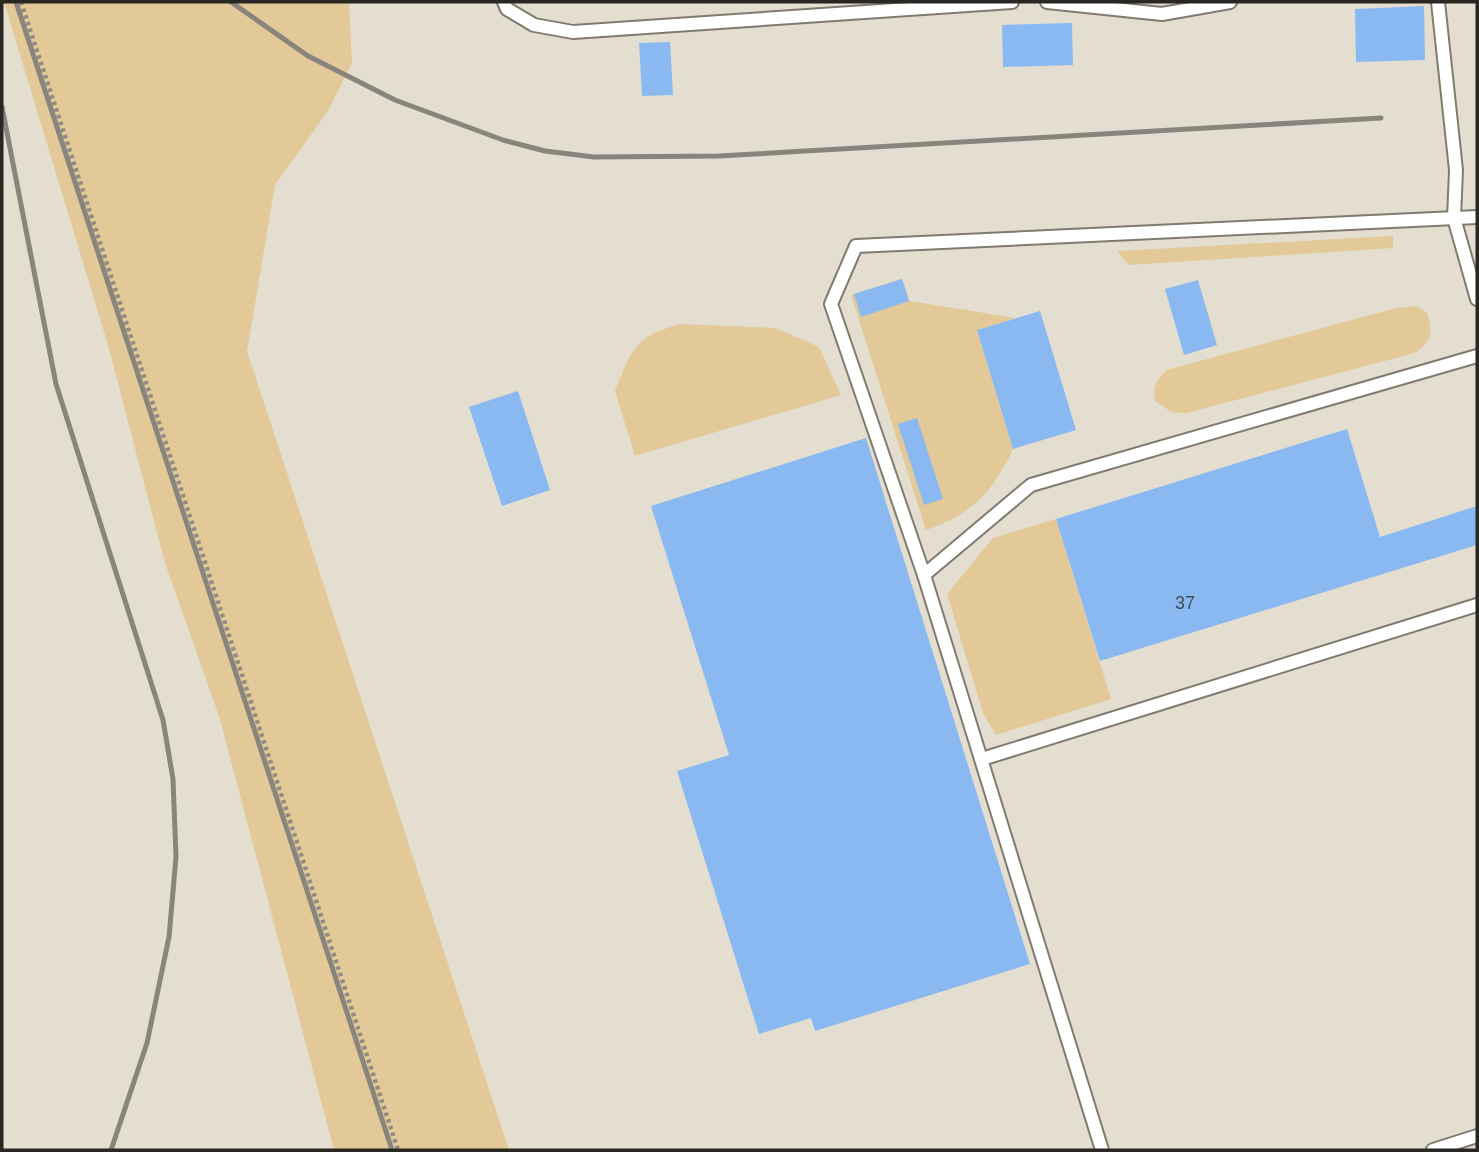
<svg xmlns="http://www.w3.org/2000/svg" width="1479" height="1152" viewBox="0 0 1479 1152" font-family="Helvetica,sans-serif">
	<rect width="100%" height="100%" fill="#e4ded1"/>
	<g fill="#e2c997">
		<path d="M4,2H349L352,63L328,111L275,185L247,351L509,1150H334L219,716L165,563L108,345Z"/>
		<path d="M1393,236V248L1129,265L1117,251Z"/>
		<path d="M902,279L910,301L1016,318L977,330L1013,449C993,492 971,515 926,530L851,295Z"/>
		<path d="M1416,306L1427,313C1434,333 1431,345 1411,354L1187,413H1173L1155,401C1153,387 1156,379 1167,370L1396,308Z"/>
		<path d="M680,324L776,328L819,347L841,395L635,456L615,391C633,349 633,337 680,324Z"/>
		<path d="M1056,519L1111,699L996,735L983,713L947,594L993,538Z"/>
	</g>
	<g fill="#89b9f0">
		<path d="M1424,6L1425,60L1356,62L1355,9Z"/>
		<path d="M1072,23L1073,65L1003,67L1002,25Z"/>
		<path d="M670,42L673,95L642,96L639,43Z"/>
		<path d="M902,279L909,301L861,317L854,294Z"/>
		<path d="M1198,280L1217,345L1184,355L1165,289Z"/>
		<path d="M1040,311L1076,430L1013,449L977,330Z"/>
		<path d="M518,391L550,490L502,506L469,407Z"/>
		<path d="M917,418L943,499L924,505L898,424Z"/>
		<path d="M1347,429L1380,537L1477,506V545L1100,661L1056,519Z"/>
		<path d="M866,438L1030,964L815,1031L811,1018L759,1034L677,771L729,755L651,506Z"/>
	</g>
	<g fill="none" stroke-linecap="round" stroke-linejoin="round">
		<defs>
			<g id="lane">
				<path d="M504,2L507,9L534,25L573,32L1012,2"/>
				<path d="M1047,2L1162,14L1230,2"/>
				<path d="M1438,2L1456,170L1454,218L1477,299"/>
				<path d="M924,575L1031,485L1477,356"/>
				<path d="M982,759L1477,605"/>
				<path d="M1102,1150L924,575L831,304L856,246L1477,217"/>
				<path d="M1433,1150L1477,1136"/>
			</g>
		</defs>
		<use href="#lane" stroke="#807a6f" stroke-width="16"/>
		<path stroke="#918c83" stroke-width="4.5" stroke-dasharray="3.5 3.5" stroke-linecap="butt" d="M21,2L398,1150"/>
		<use href="#lane" stroke="#fff" stroke-width="12"/>
		<g stroke="#89857c" stroke-width="5">
			<path d="M16,2L392,1150"/>
			<path d="M231,2L308,56L395,100L503,140L545,151L594,157L719,156L1381,118"/>
			<path d="M2,107L56,384L163,720L173,779L176,857L169,937L147,1043L111,1150"/>
		</g>
	</g>
	<g text-anchor="middle" stroke-width="6" stroke-linejoin="round" paint-order="stroke">
		<g font-size="18" fill="#414c56">
			<text x="1185" y="609">37</text>
		</g>
	</g>
	<rect width="1479" height="1152" fill="none" stroke="#292722" stroke-width="7"/>
</svg>
